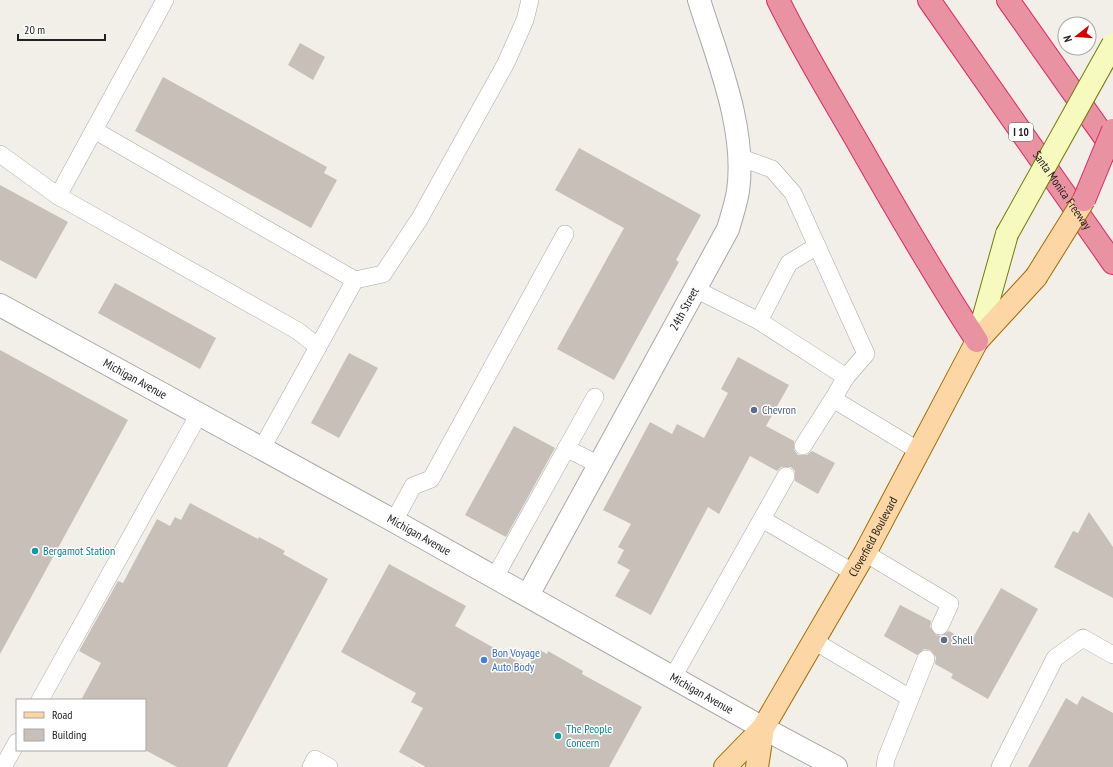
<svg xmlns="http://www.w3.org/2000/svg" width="1113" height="767" viewBox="0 0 1113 767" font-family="'PT Sans Narrow',sans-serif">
	<rect width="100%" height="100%" fill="#f2efe9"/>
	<g fill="#c7bfb8">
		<path d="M300,43L325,57L313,80L288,65Z"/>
		<path d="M163,77L327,167L324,173L337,180L311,228L135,131Z"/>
		<path d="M579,148L701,215L676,260L679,262L614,380L557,349L624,228L555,190Z"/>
		<path d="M0,185L68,222L36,279L0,260Z"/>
		<path d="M115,283L216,338L200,369L98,313Z"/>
		<path d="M0,350L128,420L0,654Z"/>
		<path d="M349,353L378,368L339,438L311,423Z"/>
		<path d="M738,357L789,385L766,426L794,441V450L798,455H807L812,451L835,463L818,494L795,481V471L791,467H781L777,471L750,456L719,514L708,507L651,615L615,596L630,570L617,563L624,550L618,547L631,524L603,510L650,422L672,434L677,424L704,438L728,393L721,389Z"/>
		<path d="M514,426L555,448L506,537L465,515Z"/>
		<path d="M190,503L258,539L259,537L285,551L283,554L328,579L227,767H177L145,750V700H81L101,663L79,651L118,581L123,583L157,519L170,526L175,517L181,520Z"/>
		<path d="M1089,512L1113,547V598L1054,567L1073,531L1078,533Z"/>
		<path d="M389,564L466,606L455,626L528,667L538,649L547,654L548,651L583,671L582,674L642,707L609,767H426L399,752L423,708L411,702L416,693L341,652Z"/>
		<path d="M1001,588L1038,609L988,699L951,678L953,674L935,664L936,657L930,650L924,649L917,655L884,636L900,605L931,621L930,627L936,635L941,636L949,631L970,643Z"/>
		<path d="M1082,696L1113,713V767H1028L1066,698L1077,705Z"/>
	</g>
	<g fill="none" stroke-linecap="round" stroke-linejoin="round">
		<defs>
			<g id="service">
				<path d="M94,130L355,280"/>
				<path d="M0,154L58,196L298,331L318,347"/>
				<path d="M739,157L772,169L793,193L866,354L846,377L833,399L919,451"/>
				<path d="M58,196L165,0"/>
				<path d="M695,289L759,321L846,377"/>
				<path d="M759,321L789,263L817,246"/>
				<path d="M803,446L833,399"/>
				<path d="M262,448L355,280L383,274L420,218L506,63L525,20L530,0"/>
				<path d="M566,448L599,465"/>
				<path d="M762,519L854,573"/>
				<path d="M394,521L413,486L431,479L565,234"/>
				<path d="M865,553L950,604L940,626"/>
				<path d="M495,577L595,397"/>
				<path d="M814,641L910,698"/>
				<path d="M673,677L786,476"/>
				<path d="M40,700L199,414"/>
				<path d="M3,767L17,742"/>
				<path d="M311,767L315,759L329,767"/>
				<path d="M885,767L886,759L926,659"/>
				<path d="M1000,767L1055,658L1083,638L1113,655"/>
			</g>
			<g id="minor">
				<path id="s1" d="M0,305L394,521L763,728L836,767"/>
				<path id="s2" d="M528,595L728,229C732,216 736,203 738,191C747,129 717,58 699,0"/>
			</g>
			<path id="secondary" d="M977,341L1007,234"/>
			<g id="primary">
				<path id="s3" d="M725,767L763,728L865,553L977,341L1036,277"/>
				<path d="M757,767L763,728"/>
			</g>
			<g id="motorway">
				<path d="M778,0C803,51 833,99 861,148C898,213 936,278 977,341"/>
				<path id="s4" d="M929,0L1113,263"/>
				<path d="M1008,0L1113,149"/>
			</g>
		</defs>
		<use href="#service" stroke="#a9a9a9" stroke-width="18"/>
		<use href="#minor" stroke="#a9a9a9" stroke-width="24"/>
		<use href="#secondary" stroke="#707d05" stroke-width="24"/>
		<use href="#primary" stroke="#a06b00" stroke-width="24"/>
		<use href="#motorway" stroke="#dc2a67" stroke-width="24"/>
		<use href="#service" stroke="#fff" stroke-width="17"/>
		<use href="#minor" stroke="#fff" stroke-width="22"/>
		<use href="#secondary" stroke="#f7fabf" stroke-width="22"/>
		<use href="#primary" stroke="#fcd6a4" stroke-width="22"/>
		<use href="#motorway" stroke="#e892a2" stroke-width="22"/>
		<defs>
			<path id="secondary-bridge" d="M1007,234L1113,44"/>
			<path id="primary-bridge" d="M1036,277L1084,200"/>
			<path id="motorway-bridge" d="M1084,200L1113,130"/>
		</defs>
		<use href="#secondary-bridge" stroke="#707d05" stroke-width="24" stroke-linecap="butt"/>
		<use href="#primary-bridge" stroke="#a06b00" stroke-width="24" stroke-linecap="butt"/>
		<use href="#motorway-bridge" stroke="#dc2a67" stroke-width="24" stroke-linecap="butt"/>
		<use href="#secondary-bridge" stroke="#f7fabf" stroke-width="22"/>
		<use href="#primary-bridge" stroke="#fcd6a4" stroke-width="22"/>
		<use href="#motorway-bridge" stroke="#e892a2" stroke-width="22"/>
	</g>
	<g fill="#5c6f8a" stroke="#fff" stroke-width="1.5">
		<circle cx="754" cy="410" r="4"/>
		<circle cx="944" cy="640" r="4"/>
	</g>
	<g fill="#0f9aa8" stroke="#fff" stroke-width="1.5">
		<circle cx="35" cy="551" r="4"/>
		<circle cx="558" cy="736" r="4"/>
	</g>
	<circle fill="#3f7fe0" stroke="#fff" stroke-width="1.5" cx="484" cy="660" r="4"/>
	<g text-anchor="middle" stroke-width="3" stroke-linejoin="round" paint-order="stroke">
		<rect fill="#fff" stroke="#646464" stroke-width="1" x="1009" y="123" width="24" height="18" rx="3"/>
		<g font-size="11" font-weight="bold" fill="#222">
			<text x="1021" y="136">I 10</text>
		</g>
		<g font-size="12" fill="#222" stroke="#fff">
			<text dy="4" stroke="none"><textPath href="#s4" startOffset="232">Santa Monica Freeway</textPath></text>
			<text dy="4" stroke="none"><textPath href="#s2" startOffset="326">24th Street</textPath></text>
			<text dy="4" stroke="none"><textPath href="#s1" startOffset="154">Michigan Avenue</textPath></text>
			<text dy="4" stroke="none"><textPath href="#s1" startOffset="478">Michigan Avenue</textPath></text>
			<text dy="4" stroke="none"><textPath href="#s3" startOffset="275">Cloverfield Boulevard</textPath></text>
			<text dy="4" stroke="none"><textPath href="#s1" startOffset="802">Michigan Avenue</textPath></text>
		</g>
		<g font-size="12" fill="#4e5e75" stroke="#fff" text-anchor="start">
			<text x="762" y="414">Chevron</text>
			<text x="952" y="644">Shell</text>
		</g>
		<g font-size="12" fill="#0d838f" stroke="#fff" text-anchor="start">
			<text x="43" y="555">Bergamot Station</text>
			<text x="566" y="733">The People<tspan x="566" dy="14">Concern</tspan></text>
		</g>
		<g font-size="12" fill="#366cbe" stroke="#fff" text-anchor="start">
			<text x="492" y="657">Bon Voyage<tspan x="492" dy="14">Auto Body</tspan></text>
		</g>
	</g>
	<rect x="16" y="699" width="130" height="52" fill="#ffffff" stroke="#a7a7a7"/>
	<rect x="24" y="712" width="20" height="6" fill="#fcd6a4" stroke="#a7a7a7"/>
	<text x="52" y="719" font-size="12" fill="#222222">Road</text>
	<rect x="24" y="729" width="20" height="12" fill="#c7bfb8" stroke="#a7a7a7"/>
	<text x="52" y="739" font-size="12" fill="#222222">Building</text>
	<g transform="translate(1077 36) rotate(253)"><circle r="19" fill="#ffffff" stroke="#a7a7a7"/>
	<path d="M0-3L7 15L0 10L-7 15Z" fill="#d40000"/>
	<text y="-6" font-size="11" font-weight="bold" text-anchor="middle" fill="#222222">N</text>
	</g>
	<path d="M18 34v6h87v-6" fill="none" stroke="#222222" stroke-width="2"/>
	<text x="24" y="34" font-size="12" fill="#222222" stroke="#ffffff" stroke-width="3" paint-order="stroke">20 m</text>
</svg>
